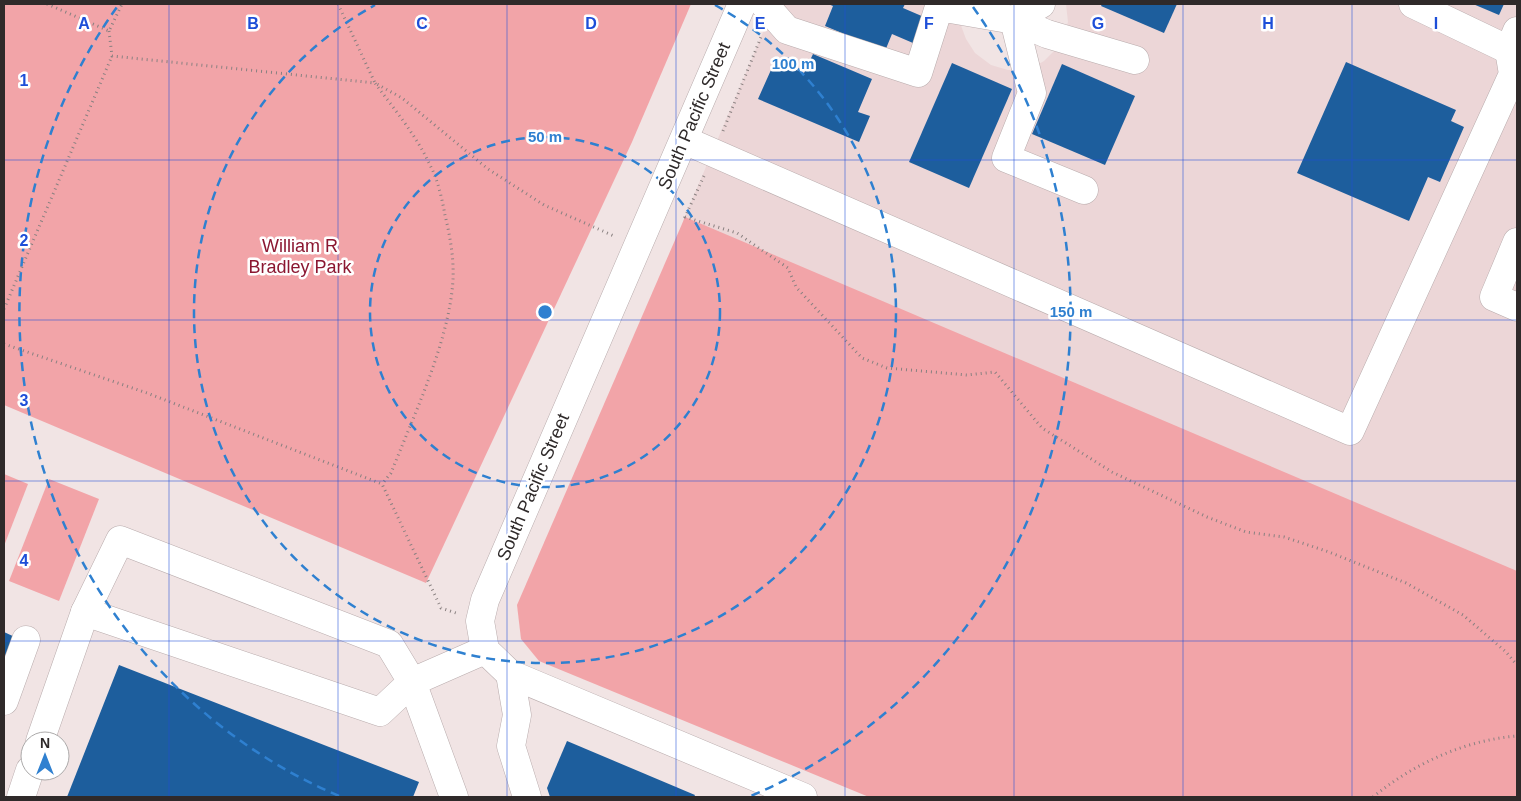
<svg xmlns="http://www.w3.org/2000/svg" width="1521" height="801" viewBox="0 0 1521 801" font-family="Arial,sans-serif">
	<rect width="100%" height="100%" fill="#f1e4e4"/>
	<path fill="#ecd6d7" d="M775,4H953L966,39L975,53L991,65L1008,70H1028L1044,61L1060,45L1068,22L1066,4H1517V572L683,221Z"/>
	<g fill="#f2a4a8">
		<path d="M4,4H691L632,142L426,583L4,405Z"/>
		<path d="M685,217L1517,571V797H869L539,661L521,639L517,605Z"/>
		<path d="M4,474L28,484L4,546Z"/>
		<path d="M49,479L99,499L59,601L9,581Z"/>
	</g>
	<g fill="#1d5e9d">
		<path d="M828,4H905L903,8L924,17L913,43L892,34L885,51L825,26L833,6Z"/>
		<path d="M1102,4H1177L1164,33L1101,6Z"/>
		<path d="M1473,4H1504L1499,15Z"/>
		<path d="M813,54L872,79L858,112L870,116L859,142L758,99L775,61L804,73Z"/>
		<path d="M1346,62L1456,110L1451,121L1464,127L1440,182L1428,177L1409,221L1297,173Z"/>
		<path d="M952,63L1012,89L969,188L909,162Z"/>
		<path d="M1062,64L1135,96L1105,165L1032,134Z"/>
		<path d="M4,632L17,638L9,658L4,656Z"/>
		<path d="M119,665L419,782L413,797H67Z"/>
		<path d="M567,741L695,795L694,797H550L547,788Z"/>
	</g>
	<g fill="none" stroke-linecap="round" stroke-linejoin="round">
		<defs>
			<g id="minor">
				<path d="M742,4L485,600L480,621L485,650L510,674L803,797"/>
				<path d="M764,4L787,30L918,73L939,7L1014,20L1047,34L1135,60"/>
				<path d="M1413,4L1509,50L1517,31"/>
				<path d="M1014,20L1032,93L1006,158L1084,190"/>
				<path d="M1014,20L1041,4"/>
				<path d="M684,140L1350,431L1513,74L1509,50"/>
				<path d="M1517,242L1494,297L1517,307"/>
				<path d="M120,540L389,644L412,682L380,712L85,612Z"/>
				<path d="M510,674L517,715L511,746L527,797"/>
				<path d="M4,701L26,640"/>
				<path d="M40,741L85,612"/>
				<path d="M21,797L30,770"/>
				<path d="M454,797L412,682L485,650"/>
			</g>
		</defs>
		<use href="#minor" stroke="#b9acad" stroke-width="29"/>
		<g stroke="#898080" stroke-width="3" stroke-dasharray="1 4" stroke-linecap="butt">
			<path d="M47,4L109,31L122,4"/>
			<path d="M338,4L375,83L402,98L488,169L544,205L614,236"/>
			<path d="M109,31L112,56L375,83C394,109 416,135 430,165C438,180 442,199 445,215C450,236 454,258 453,279C450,340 413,417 391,473L382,484"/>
			<path d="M723,131L761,37"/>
			<path d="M704,176L685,217L737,233L788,268L796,287L862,358L887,368L967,375L995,372L1042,428L1112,472L1207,517L1246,532L1284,537L1329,552L1406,583L1463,615L1506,652L1517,665"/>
			<path d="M4,309L112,56"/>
			<path d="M4,344L147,393L382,484L441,608L456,613"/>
			<path d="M1373,797C1413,764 1465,740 1517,736"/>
		</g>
		<use href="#minor" stroke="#fff" stroke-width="28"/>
	</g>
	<path fill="none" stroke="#1d4ed8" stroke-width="1" stroke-opacity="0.55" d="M169,4V797M338,4V797M507,4V797M676,4V797M845,4V797M1014,4V797M1183,4V797M1352,4V797M4,160H1517M4,320H1517M4,481H1517M4,641H1517"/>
	<g fill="none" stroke="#2f80d0" stroke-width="2.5" stroke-dasharray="9 6">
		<circle cx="545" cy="312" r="175"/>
		<path d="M715 5A351 351 0 1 1 375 5"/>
		<path d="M339 796A526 526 0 0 1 117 7M973 7A526 526 0 0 1 751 796"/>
	</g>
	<g text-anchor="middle" stroke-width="5" stroke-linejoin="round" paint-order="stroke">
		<g font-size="18" fill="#2f2a2a" stroke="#fff">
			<text transform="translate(694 116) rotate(-67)" y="6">South Pacific Street</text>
			<text transform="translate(533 487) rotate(-67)" y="6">South Pacific Street</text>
		</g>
		<g font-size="18" fill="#8b1731" stroke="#fff">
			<text x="300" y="252">William R<tspan x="300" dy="21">Bradley Park</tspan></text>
		</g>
	</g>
	<g font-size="16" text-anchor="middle" font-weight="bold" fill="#1d4ed8" stroke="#fff" stroke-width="5" stroke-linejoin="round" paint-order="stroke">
		<text x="84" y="29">A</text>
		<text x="253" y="29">B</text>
		<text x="422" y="29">C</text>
		<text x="591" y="29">D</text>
		<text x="760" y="29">E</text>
		<text x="929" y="29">F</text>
		<text x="1098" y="29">G</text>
		<text x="1268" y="29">H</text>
		<text x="1436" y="29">I</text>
		<text x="24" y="86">1</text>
		<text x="24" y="246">2</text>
		<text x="24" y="406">3</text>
		<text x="24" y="566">4</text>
	</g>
	<circle cx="545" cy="312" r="8" fill="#2f80d0" stroke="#fff" stroke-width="2.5"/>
	<g font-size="15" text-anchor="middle" font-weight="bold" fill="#2f80d0" stroke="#fff" stroke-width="5" stroke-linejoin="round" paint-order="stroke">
		<text x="793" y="69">100 m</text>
		<text x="545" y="142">50 m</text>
		<text x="1071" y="317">150 m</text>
	</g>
	<rect width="1521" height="801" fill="none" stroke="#2f2a2a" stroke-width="10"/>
	<g transform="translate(45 756)"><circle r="24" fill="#ffffff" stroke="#acaaaa"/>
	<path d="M0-4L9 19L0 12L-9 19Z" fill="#2f80d0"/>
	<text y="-8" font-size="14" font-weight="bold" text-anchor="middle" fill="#2f2a2a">N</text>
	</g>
</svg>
